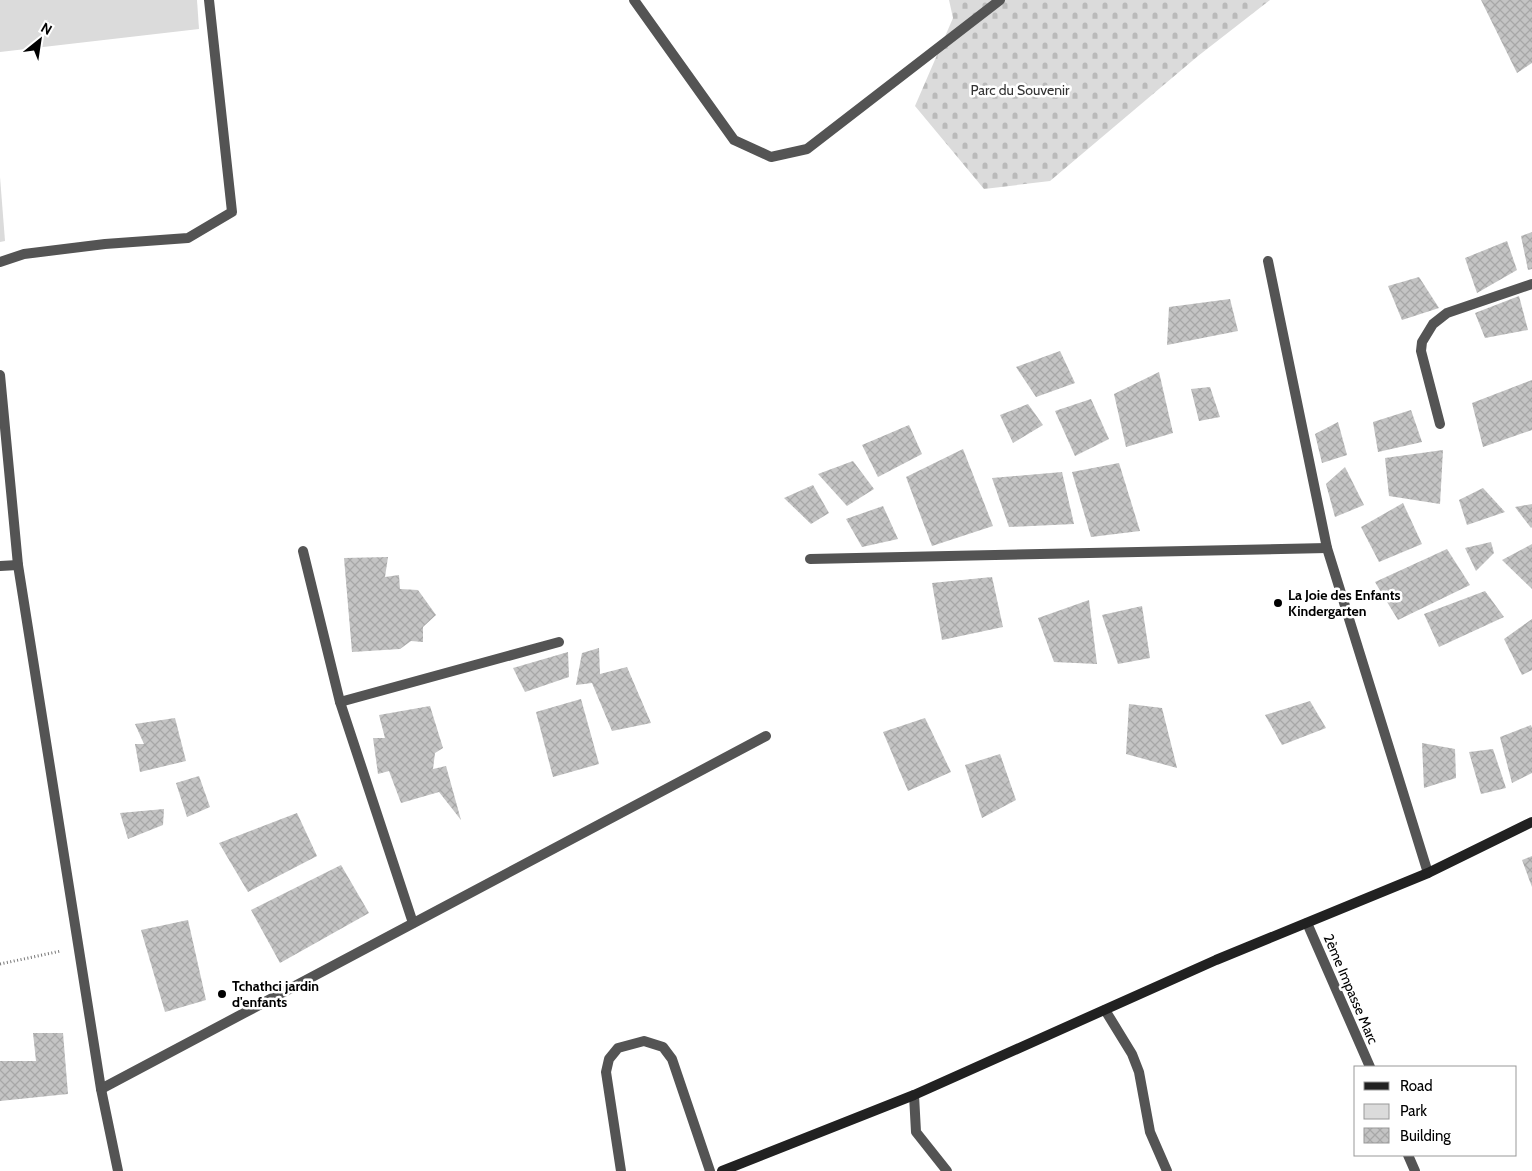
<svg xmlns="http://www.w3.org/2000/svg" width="1532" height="1171" viewBox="0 0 1532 1171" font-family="Cabin,sans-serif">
	<defs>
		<pattern id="cemetery-stones" width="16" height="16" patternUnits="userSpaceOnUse" patternTransform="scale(1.25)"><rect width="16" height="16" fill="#dbdbdb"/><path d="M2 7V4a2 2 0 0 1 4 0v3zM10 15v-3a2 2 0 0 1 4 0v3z" fill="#bababa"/></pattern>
		<pattern id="building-cross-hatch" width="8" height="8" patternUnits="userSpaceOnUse" patternTransform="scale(1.25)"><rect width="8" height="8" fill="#c4c4c4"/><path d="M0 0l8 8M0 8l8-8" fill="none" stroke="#a7a7a7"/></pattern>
	</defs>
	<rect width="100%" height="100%" fill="#fff"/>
	<g fill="#dbdbdb">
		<path d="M0,0H197L199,29L0,52Z"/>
		<path d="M0,177L5,241L0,242Z"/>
	</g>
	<path fill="url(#cemetery-stones)" d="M949,0H1270L1198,56L1050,181L984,189L915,106L953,18Z"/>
	<g fill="url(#building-cross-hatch)">
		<path d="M1481,0H1532V63L1517,73Z"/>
		<path d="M1532,232V269L1528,270L1521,236Z"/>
		<path d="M1507,241L1517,270L1477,293L1465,258Z"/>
		<path d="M1419,277L1439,308L1402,320L1388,286Z"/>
		<path d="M1519,296L1528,330L1485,338L1475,313Z"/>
		<path d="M1230,299L1238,331L1167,345L1169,307Z"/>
		<path d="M1060,351L1075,383L1036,397L1016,367Z"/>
		<path d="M1159,372L1173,433L1126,447L1114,394Z"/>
		<path d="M1532,380V430L1483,447L1472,403Z"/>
		<path d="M1210,387L1220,417L1199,421L1191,389Z"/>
		<path d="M1091,399L1109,439L1075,456L1055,411Z"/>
		<path d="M1028,404L1043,425L1013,443L1000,415Z"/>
		<path d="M1411,410L1422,442L1378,452L1373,422Z"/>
		<path d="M1338,422L1347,455L1322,463L1315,434Z"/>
		<path d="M909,425L922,454L878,477L862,445Z"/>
		<path d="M963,449L993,526L932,546L906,477Z"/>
		<path d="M1443,450L1440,504L1389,496L1385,458Z"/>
		<path d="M853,461L874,489L847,506L818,474Z"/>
		<path d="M1119,463L1140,531L1091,537L1072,472Z"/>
		<path d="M1345,467L1364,505L1335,517L1326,484Z"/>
		<path d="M1062,472L1074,524L1009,527L992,478Z"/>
		<path d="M813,485L829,513L811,524L784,498Z"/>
		<path d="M1483,488L1505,512L1467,525L1459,500Z"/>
		<path d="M1403,503L1422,544L1379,562L1361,527Z"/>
		<path d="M1532,504V527L1531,528L1515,507Z"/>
		<path d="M883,506L898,539L862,547L846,519Z"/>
		<path d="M1491,542L1494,553L1476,571L1465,548Z"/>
		<path d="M1532,544V589L1502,560Z"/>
		<path d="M1447,549L1470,585L1398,620L1375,582Z"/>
		<path d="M388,557L385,577L399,575L400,589L418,590L436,615L423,627V642L411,641L400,649L352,652L344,558Z"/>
		<path d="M992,577L1003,627L942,640L932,583Z"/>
		<path d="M1485,591L1504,617L1439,647L1424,614Z"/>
		<path d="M1089,600L1097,664L1054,662L1038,618Z"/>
		<path d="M1142,606L1150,658L1118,664L1102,615Z"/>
		<path d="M1532,619V670L1522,675L1504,639Z"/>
		<path d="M599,648L600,674L627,667L651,723L612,731L592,683L576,685L582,653Z"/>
		<path d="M568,652L569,677L525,692L513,668Z"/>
		<path d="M581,699L599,764L553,777L536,712Z"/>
		<path d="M1310,701L1326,728L1282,745L1265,715Z"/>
		<path d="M1129,704L1162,708L1177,768L1126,754Z"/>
		<path d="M430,706L443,748L435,753L433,769L446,766L461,820L439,792L401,803L389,771L378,774L373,738H385L379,715Z"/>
		<path d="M175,718L186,761L140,772L135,744H144L135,724Z"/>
		<path d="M925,718L951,772L908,791L883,732Z"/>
		<path d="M1531,725L1532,728V773L1512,783L1500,737Z"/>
		<path d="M1422,743L1455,749L1456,778L1424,788Z"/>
		<path d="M1493,749L1506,788L1481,794L1469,752Z"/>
		<path d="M1000,754L1016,800L982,818L965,765Z"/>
		<path d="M199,776L210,807L187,817L176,783Z"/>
		<path d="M164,809L163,825L128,839L120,813Z"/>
		<path d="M297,813L317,856L248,892L219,843Z"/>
		<path d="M1532,856V887L1522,860Z"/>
		<path d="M341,865L369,913L280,963L251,910Z"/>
		<path d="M188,920L206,1000L165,1012L141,930Z"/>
		<path d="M33,1033H63L68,1094L0,1101V1061H36Z"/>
	</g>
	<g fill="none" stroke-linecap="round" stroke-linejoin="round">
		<path stroke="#767676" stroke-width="3" stroke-dasharray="1 2.5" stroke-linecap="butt" d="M0,964L61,951"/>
		<g stroke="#545454" stroke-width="10">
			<path d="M634,0L734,140L771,157L807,149L1000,0"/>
			<path d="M0,262L24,254L105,244L188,238L232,212L209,0"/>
			<path d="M621,1171L606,1072L609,1059L618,1048L644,1041L663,1047L672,1059L710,1171"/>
		</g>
		<g stroke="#545454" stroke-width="10">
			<path d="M1268,261L1327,548L1428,873"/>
			<path d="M1440,424L1421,351L1422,342L1433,324L1447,313L1532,284"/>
			<path d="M303,551L340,702L413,923"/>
			<path d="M810,559L1327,548"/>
			<path d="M0,566L18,565"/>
			<path d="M340,702L559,642"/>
			<path d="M1307,923L1370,1067"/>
			<path d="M1105,1010L1132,1054L1139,1072L1150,1132L1167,1171"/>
			<path d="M101,1089L766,736"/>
			<path d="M914,1095L916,1132L947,1171"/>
			<path d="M1408,1155L1415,1171"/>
		</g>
		<path stroke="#545454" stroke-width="10" d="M0,375L18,565L101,1089L118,1171"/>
		<path stroke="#212121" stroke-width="10" d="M722,1171L914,1095L1216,960L1428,873L1532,822"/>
	</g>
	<g fill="#000" stroke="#fff" stroke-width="2">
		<circle cx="1278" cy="603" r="5"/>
		<circle cx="222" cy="994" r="5"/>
	</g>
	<g text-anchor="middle" stroke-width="5" stroke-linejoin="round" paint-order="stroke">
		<g font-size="14" fill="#323232" stroke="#fff">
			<text x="1020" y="95">Parc du Souvenir</text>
		</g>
		<g font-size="14" font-weight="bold" fill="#000" stroke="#fff" text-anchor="start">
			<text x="1288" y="600">La Joie des Enfants<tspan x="1288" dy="16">Kindergarten</tspan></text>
			<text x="232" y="991">Tchathci jardin<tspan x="232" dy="16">d'enfants</tspan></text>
		</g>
		<g font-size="14" fill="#000" stroke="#fff">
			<text transform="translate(1351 989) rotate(67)" y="5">2ème Impasse Marc</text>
		</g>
	</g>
	<rect x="1354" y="1066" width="162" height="90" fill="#ffffff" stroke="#999999"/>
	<rect x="1364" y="1082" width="25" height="8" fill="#212121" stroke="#999999"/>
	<text x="1400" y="1091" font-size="15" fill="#000000">Road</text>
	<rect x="1364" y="1104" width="25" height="15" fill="#dbdbdb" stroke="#999999"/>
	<text x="1400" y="1116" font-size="15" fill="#000000">Park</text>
	<rect x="1364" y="1128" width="25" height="15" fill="url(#building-cross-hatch)" stroke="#999999"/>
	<text x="1400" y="1141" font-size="15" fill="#000000">Building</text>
	<g transform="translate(40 40) rotate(30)" stroke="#ffffff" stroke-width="4" paint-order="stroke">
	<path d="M0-4L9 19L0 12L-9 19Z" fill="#000000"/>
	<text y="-8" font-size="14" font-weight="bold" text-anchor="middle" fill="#000000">N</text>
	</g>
</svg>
